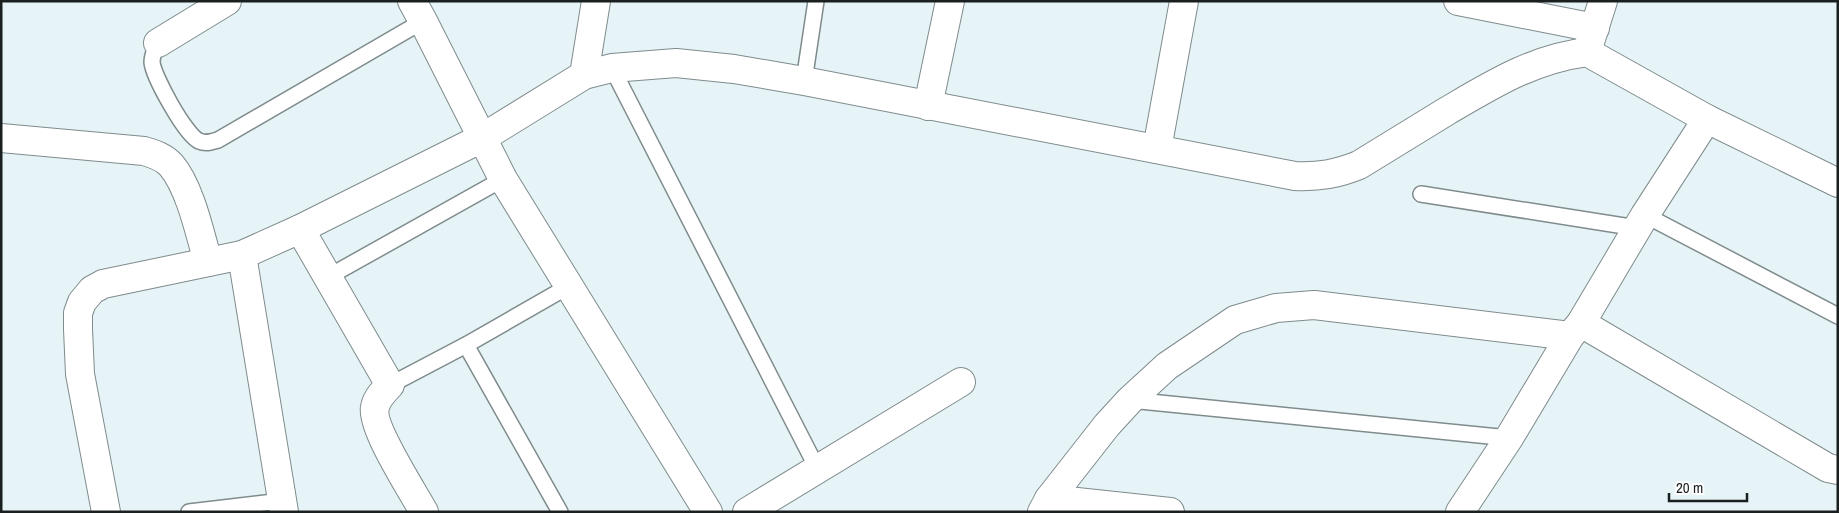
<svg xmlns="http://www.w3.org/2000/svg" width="1839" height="513" viewBox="0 0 1839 513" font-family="'Archivo Narrow',sans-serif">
	<rect width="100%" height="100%" fill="#e7f4f7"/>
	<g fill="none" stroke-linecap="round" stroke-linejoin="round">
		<defs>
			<g id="service">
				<path d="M158,43C155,49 152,55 152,62C153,76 186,136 199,141C206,144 211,142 218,140L423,21"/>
				<path d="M612,68L818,470"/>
				<path d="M804,81L816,1"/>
				<path d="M1421,194L1637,228"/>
				<path d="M1645,215L1838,316"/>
				<path d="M328,277L503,179"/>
				<path d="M466,345L560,512"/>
				<path d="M390,385L466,345L569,286"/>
				<path d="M1130,400L1509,438"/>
				<path d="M189,512L282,501"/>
			</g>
			<g id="minor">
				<path d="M412,1L423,21L503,179L708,512"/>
				<path d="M1458,1L1595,28"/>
				<path d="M158,43L227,1"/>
				<path d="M1589,45L1603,1"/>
				<path d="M584,75L596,1"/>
				<path d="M928,106L950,1"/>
				<path d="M1707,119L1838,183"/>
				<path d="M1,138L144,151C154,154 164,157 171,165C190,187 200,234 208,262"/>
				<path d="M1157,149L1184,1"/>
				<path d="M300,229L390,385C383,392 377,398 375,407C370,426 413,492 424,512"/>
				<path d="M242,255L300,229L482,138L584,75L612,68L676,63L734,69L804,81L1295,176C1319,177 1337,174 1359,165C1388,147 1418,129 1447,111C1493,84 1533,59 1587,52L1707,119L1645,215L1581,323L1570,336L1509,438L1460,512"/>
				<path d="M1581,323L1828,468L1838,470"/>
				<path d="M1049,499L1170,512"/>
				<path d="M106,512L80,374L78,329V313L82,302L92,290L103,284L242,255L284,512"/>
				<path d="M747,512L961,382"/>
				<path d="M1042,512L1049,499L1107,425L1130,400L1167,366L1235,320L1276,308L1314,305L1570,336"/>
			</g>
		</defs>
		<use href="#service" stroke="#7f8b8d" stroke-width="18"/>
		<use href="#minor" stroke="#7f8b8d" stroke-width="30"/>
		<use href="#service" stroke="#fff" stroke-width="15"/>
		<use href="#minor" stroke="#fff" stroke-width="28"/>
	</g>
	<rect width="1839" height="513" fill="none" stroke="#1a1f20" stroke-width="5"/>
	<path d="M1669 493v8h78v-8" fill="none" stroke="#1a1f20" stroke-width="2.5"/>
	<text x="1676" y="493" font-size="15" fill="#1a1f20" stroke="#fefefe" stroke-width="4" paint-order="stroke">20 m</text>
</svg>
